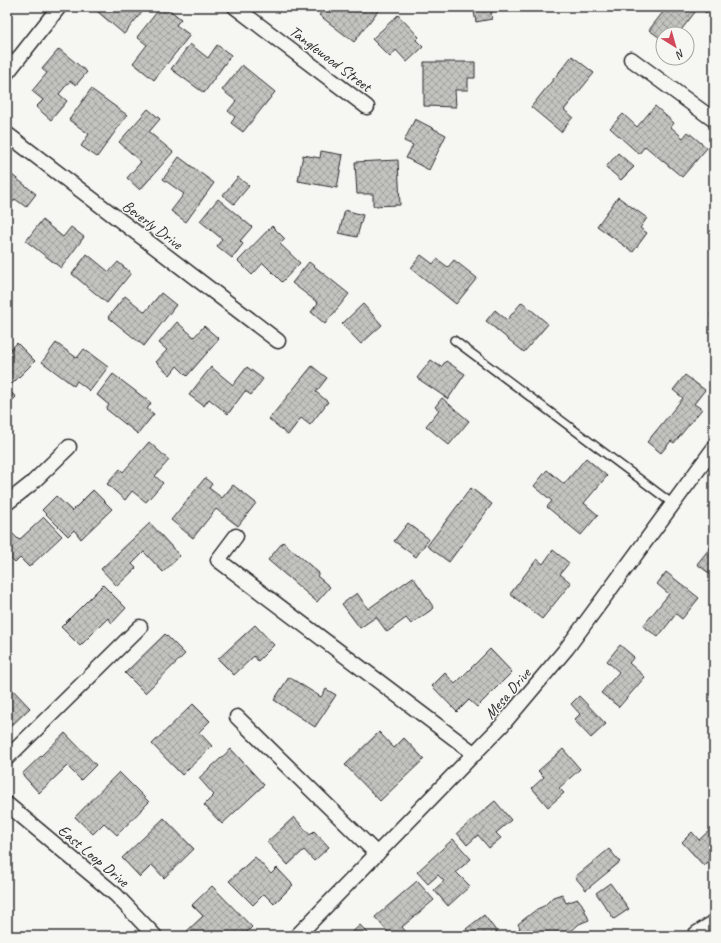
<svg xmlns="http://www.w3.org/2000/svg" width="721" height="943" viewBox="0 0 721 943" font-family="Caveat,sans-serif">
	<defs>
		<pattern id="building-cross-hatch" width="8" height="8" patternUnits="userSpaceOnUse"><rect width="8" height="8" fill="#c3c3c0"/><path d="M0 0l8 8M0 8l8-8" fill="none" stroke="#9f9f9c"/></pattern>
	</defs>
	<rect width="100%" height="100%" fill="#f6f6f2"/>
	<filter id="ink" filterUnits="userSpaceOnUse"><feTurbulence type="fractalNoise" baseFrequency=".025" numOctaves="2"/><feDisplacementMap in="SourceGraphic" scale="8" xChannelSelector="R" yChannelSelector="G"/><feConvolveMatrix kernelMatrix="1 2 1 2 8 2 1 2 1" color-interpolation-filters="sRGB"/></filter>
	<g filter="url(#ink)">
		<g fill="url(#building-cross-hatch)" stroke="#2b2b2b">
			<path d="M92,7H146L124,34Z"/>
			<path d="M161,7H166L181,19L176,25L190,35L154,80L133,63L147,45L137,37Z"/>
			<path d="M325,7H381L354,42L319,15Z"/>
			<path d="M473,7H506V9L491,12L492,19L476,22Z"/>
			<path d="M667,7H711L706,13L699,7L678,34H663V40L649,30Z"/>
			<path d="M398,15L419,37L416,40L423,47L407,62L396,50L390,57L372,39Z"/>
			<path d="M190,44L208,58L217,45L231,55L204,93L171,69Z"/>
			<path d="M59,49L87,72L76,85L70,81L59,94L67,101L51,120L36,107L43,100L32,91L47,73L42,69Z"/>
			<path d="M572,56L594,73L564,110L573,117L561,132L531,107Z"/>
			<path d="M424,62H475V78H468V90H455L456,107L424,106Z"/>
			<path d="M242,65L275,92L243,132L231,123L235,117L228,111L236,101L222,90Z"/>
			<path d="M91,89L127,115L97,157L81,146L89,134L69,120Z"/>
			<path d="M655,106L674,123L671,127L683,138L688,132L707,148L682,177L645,146L639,154L610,128L623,114L637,127Z"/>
			<path d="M148,109L160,119L149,132L173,152L140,190L127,178L141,162L119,142Z"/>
			<path d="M415,119L446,135L429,170L406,158L413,145L404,141Z"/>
			<path d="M321,151L343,155L337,188L298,181L303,155L320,158Z"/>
			<path d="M618,153L634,167L621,180L606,167Z"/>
			<path d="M179,157L214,183L186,222L171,211L184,194L163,179Z"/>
			<path d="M398,160L400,205L373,206V194H357L355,162Z"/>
			<path d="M7,171L36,194L26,207L15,199L12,203L7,199Z"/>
			<path d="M238,177L249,186L234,204L223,195Z"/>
			<path d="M618,197L647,218L640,228L647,233L633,252L597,226Z"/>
			<path d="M218,199L252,227L240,241L243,244L232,258L217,246L222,239L200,221Z"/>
			<path d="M345,210L363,215L357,237L339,233Z"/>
			<path d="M42,220L63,237L71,227L84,237L61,268L26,241Z"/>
			<path d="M272,226L285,239L280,244L300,263L282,282L263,263L252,275L238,261Z"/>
			<path d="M87,254L109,272L118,262L131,273L107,303L72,274Z"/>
			<path d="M421,255L433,264L437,259L448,267L454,260L477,278L456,304L411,268Z"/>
			<path d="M309,262L349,294L325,324L311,312L318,303L292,283Z"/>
			<path d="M161,293L176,305L144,346L108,317L125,296L145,312Z"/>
			<path d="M522,302L548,324L524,352L486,321L495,310L507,320Z"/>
			<path d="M363,304L382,325L361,344L342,324Z"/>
			<path d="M714,310V318L710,315Z"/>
			<path d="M177,322L194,337L204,326L219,339L187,376L177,366L170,375L156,362L167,350L159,343Z"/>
			<path d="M17,343L35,361L7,389L16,397L7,406V353Z"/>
			<path d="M56,343L77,358L84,349L108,367L90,391L77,381L74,386L42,362Z"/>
			<path d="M431,360L441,367L446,361L465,374L448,399L417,378Z"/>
			<path d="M312,366L327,378L316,392L328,402L310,425L301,418L288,435L269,419Z"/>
			<path d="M211,367L233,385L247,367L263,379L251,395L245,391L228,414L209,399L204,406L189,395Z"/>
			<path d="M113,374L151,403L147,409L154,414L138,434L106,409L109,405L97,395Z"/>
			<path d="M685,375L705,390L694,404L702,409L674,443L671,441L661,453L647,442L683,398L673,390Z"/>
			<path d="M442,398L469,421L449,445L426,426L439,410L435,407Z"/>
			<path d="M149,442L169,460L155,476L163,483L146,502L132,491L125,500L107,484L120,469L123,472Z"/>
			<path d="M586,458L607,476L584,503L598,515L581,535L547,507L552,501L534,486L547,470L564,484Z"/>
			<path d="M205,478L212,484L209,488L222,498L233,485L256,503L238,526L216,509L193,538L171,520Z"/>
			<path d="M471,488L492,504L449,562L427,546Z"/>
			<path d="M93,490L112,509L81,539L74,530L68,536L42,510L56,496L72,511Z"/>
			<path d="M44,517L62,536L29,567L20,558L15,563L7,555V536L11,532L19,540Z"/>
			<path d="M150,523L180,556L163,572L144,552L132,564L136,568L117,586L101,569Z"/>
			<path d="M408,523L429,539L416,557L394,541Z"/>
			<path d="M283,542L319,573L317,576L330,587L317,602L268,560Z"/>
			<path d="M714,543V577L697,564Z"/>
			<path d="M553,550L569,563L560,574L571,583L542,619L510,594L537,559L543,564Z"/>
			<path d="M7,561L11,565L7,569Z"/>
			<path d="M666,572L699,598L682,619L676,614L658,637L643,626L669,594L657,584Z"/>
			<path d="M413,577L434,608L411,624L406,618L387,632L376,617L360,628L342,604L357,593L368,609Z"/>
			<path d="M103,585L126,608L112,623L108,618L80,646L61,627Z"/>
			<path d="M255,625L274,645L258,661L254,656L234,675L218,659Z"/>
			<path d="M165,634L185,654L145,693L125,673Z"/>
			<path d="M620,645L634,657L629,663L645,677L619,707L601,693L619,672L607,661Z"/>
			<path d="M490,649L512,672L477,707L469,700L457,712L432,686L445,673L455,684Z"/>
			<path d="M289,677L321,697L326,689L336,695L315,727L274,700Z"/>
			<path d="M11,688L30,708L7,730V692Z"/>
			<path d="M579,696L606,724L591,738L574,720L580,714L571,704Z"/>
			<path d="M193,704L210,721L199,732L212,746L182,775L152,744Z"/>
			<path d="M379,732L394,748L404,738L424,759L380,801L345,765Z"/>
			<path d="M65,733L96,765L81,780L67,766L39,793L22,774Z"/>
			<path d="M231,749L264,785L222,824L204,805L214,795L199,778Z"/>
			<path d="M563,749L580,769L559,788L564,793L548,807L532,788L544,777L538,771Z"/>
			<path d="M119,772L149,802L117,835L104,823L93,834L75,817Z"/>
			<path d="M495,801L511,820L496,833L501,838L489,848L478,835L467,845L457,833Z"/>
			<path d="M294,817L310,835L314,831L329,847L314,861L304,850L288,865L267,842Z"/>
			<path d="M164,818L194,849L164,878L152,865L140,877L122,858Z"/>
			<path d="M714,826V856L704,866L682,842L692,832L699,840Z"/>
			<path d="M453,839L471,859L456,872L470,886L448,906L434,890L444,881L438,875L428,884L417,872Z"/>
			<path d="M609,849L620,862L586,890L575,877Z"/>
			<path d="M255,857L271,874L277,868L293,885L274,904L264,894L253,905L229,881Z"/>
			<path d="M417,881L434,900L402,927L406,932L402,936H391L375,917Z"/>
			<path d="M610,883L629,909L614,919L596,893Z"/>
			<path d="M212,886L252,927L243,936H192L187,931L203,916L192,905Z"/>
			<path d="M562,894L566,903L578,899L582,904L589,920L579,924L566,936H514V934L520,928L518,924L537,909L544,906L553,897Z"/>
			<path d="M484,915L500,936H472L466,929Z"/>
			<path d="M360,925L371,936H348Z"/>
		</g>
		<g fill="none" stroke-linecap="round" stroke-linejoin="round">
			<defs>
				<path id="lane" d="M454,340L673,504"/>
				<g id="street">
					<path d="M235,7L367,107"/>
					<path d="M631,59L714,120"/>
					<path d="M7,73L59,7"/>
					<path d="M7,134L278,341"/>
					<path d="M7,503L31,484L69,447"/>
					<path d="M236,536L218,560L475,754"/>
					<path d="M237,717L377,854"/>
					<path d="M7,758L140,627"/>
					<path d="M7,804L116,895L155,936"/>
					<path d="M297,936L503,724L567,648L714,448"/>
				</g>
				<path id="secondary" d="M698,936L714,926"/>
			</defs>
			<use href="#lane" stroke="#2b2b2b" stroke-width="10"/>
			<use href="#street" stroke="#2b2b2b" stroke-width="17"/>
			<use href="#secondary" stroke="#2b2b2b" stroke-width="23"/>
			<use href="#lane" stroke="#f6f6f2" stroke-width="7"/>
			<use href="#street" stroke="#f6f6f2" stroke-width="14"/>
			<use href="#secondary" stroke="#f6f6f2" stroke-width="20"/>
		</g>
	</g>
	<g text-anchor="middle" stroke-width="3" stroke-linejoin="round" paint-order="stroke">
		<g font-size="16" fill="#2b2b2b" stroke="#f6f6f2">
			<text transform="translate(331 58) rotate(37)" y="6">Tanglewood Street</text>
			<text transform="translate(153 224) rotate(37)" y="6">Beverly Drive</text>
			<text transform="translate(507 693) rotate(-49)" y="6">Mesa Drive</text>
			<text transform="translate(94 855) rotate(40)" y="6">East Loop Drive</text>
		</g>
	</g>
	<rect width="721" height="943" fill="none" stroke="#f6f6f2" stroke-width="24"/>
	<rect x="12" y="12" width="697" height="919" fill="none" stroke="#2b2b2b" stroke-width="1.5" filter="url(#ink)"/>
	<g transform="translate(675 46) rotate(143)"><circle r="19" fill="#f6f6f2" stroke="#a5a5a2"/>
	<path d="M0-3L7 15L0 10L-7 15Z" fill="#d1495b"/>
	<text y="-6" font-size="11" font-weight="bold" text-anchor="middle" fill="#2b2b2b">N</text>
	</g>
</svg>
